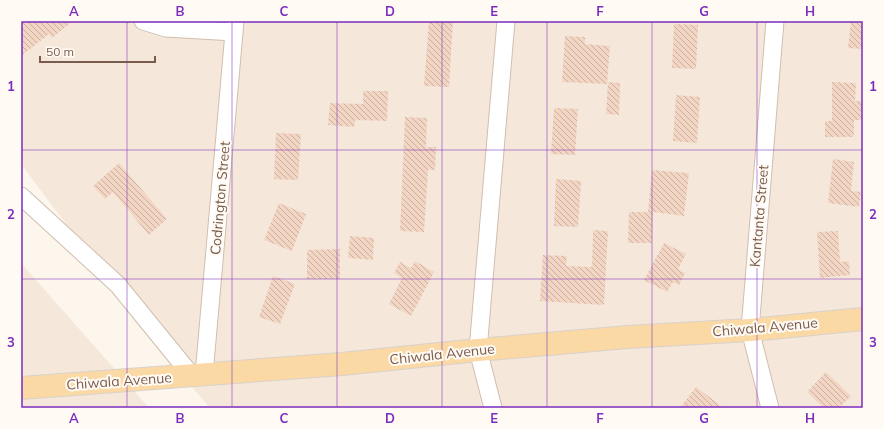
<svg xmlns="http://www.w3.org/2000/svg" width="884" height="429" viewBox="0 0 884 429" font-family="Mulish,sans-serif">
	<defs>
		<pattern id="building-back-hatch" width="6" height="6" patternUnits="userSpaceOnUse"><rect width="6" height="6" fill="#f3d5c3"/><path d="M-1 5l2 2M0 0l6 6M5-1l2 2" fill="none" stroke="#cab0a1"/></pattern>
	</defs>
	<rect width="100%" height="100%" fill="#fdf6ec"/>
	<g fill="#f5e8da">
		<path d="M21,21H863V408H210L158,347L21,164Z"/>
		<path d="M21,263L149,408H21Z"/>
	</g>
	<g fill="url(#building-back-hatch)">
		<path d="M21,21H73L52,38L49,34L21,56Z"/>
		<path d="M429,21H453L449,87L424,86Z"/>
		<path d="M851,21H863V49L848,48Z"/>
		<path d="M674,24L698,25L696,69L672,68Z"/>
		<path d="M565,36L585,37V44L610,46L607,84L562,82Z"/>
		<path d="M608,82L620,83L619,115L606,114Z"/>
		<path d="M832,82L856,83L855,101H863L862,120H854V137H825V121H832Z"/>
		<path d="M363,91H388L387,121L355,120L354,127L328,125L330,103L363,104Z"/>
		<path d="M676,95L700,97L697,143L673,141Z"/>
		<path d="M554,108L578,109L575,155L551,154Z"/>
		<path d="M405,117L427,118L426,147H436L435,170H428L424,232L400,231Z"/>
		<path d="M276,133L301,134L298,180L274,179Z"/>
		<path d="M833,159L854,162L851,191L861,192L859,207L828,203Z"/>
		<path d="M119,163L167,219L149,235L113,192L105,199L93,186Z"/>
		<path d="M652,170L689,173L684,216L653,212L652,243H628L629,212H651H648Z"/>
		<path d="M556,179L581,181L578,227L554,226Z"/>
		<path d="M279,203L306,214L292,251L264,240Z"/>
		<path d="M593,230L608,231L604,305L540,301L543,255L567,256L566,266L592,267Z"/>
		<path d="M838,231L840,262L849,261L850,275L820,278L817,232Z"/>
		<path d="M350,236L374,238L373,260L348,258Z"/>
		<path d="M664,243L686,254L678,269L685,273L679,285L673,282L667,292L644,280Z"/>
		<path d="M340,249V279H307V250Z"/>
		<path d="M415,261L434,272L411,316L389,304L402,278L394,273L400,262L411,268Z"/>
		<path d="M273,276L295,284L280,324L259,317Z"/>
		<path d="M826,372L851,396L839,408H824L807,392Z"/>
		<path d="M696,387L724,408H680Z"/>
	</g>
	<g fill="none" stroke-linecap="round" stroke-linejoin="round">
		<defs>
			<g id="minor">
				<path d="M143,21L166,28L234,32"/>
				<path d="M21,196L118,285L192,376"/>
				<path d="M204,375L235,21"/>
				<path d="M493,408L478,350L506,21"/>
				<path d="M770,408L750,330L775,21"/>
			</g>
			<path id="major" d="M21,388L342,364L478,350L628,337L750,330L863,319"/>
		</defs>
		<use href="#minor" stroke="#d1beb0" stroke-width="19"/>
		<use href="#major" stroke="#dad1cd" stroke-width="24"/>
		<use href="#minor" stroke="#fff" stroke-width="17"/>
		<use href="#major" stroke="#fbd9a5" stroke-width="22"/>
	</g>
	<path fill="none" stroke="#7b2cbf" stroke-width="1" stroke-opacity="0.55" d="M127,21V408M232,21V408M337,21V408M442,21V408M547,21V408M652,21V408M757,21V408M21,150H863M21,279H863"/>
	<g text-anchor="middle" stroke-width="4" stroke-linejoin="round" paint-order="stroke">
		<g font-size="14" fill="#7a5c4d" stroke="#fffaf3">
			<text transform="translate(220 198) rotate(-85)" y="5">Codrington Street</text>
			<text transform="translate(759 216) rotate(-85)" y="5">Kantanta Street</text>
			<text transform="translate(765 327) rotate(-5)" y="5">Chiwala Avenue</text>
			<text transform="translate(442 354) rotate(-6)" y="5">Chiwala Avenue</text>
			<text transform="translate(119 381) rotate(-4)" y="5">Chiwala Avenue</text>
		</g>
	</g>
	<rect width="884" height="429" fill="none" stroke="#fffaf3" stroke-width="44"/>
	<path d="M40 56v6h115v-6" fill="none" stroke="#7a5c4d" stroke-width="2"/>
	<text x="46" y="56" font-size="12" fill="#7a5c4d" stroke="#fffaf3" stroke-width="3" paint-order="stroke">50 m</text>
	<rect x="22" y="22" width="840" height="385" fill="none" stroke="#7b2cbf" stroke-width="1.5"/>
	<g font-size="13" text-anchor="middle" font-weight="bold" fill="#7b2cbf">
		<text x="74" y="16">A</text>
		<text x="180" y="16">B</text>
		<text x="284" y="16">C</text>
		<text x="390" y="16">D</text>
		<text x="494" y="16">E</text>
		<text x="600" y="16">F</text>
		<text x="704" y="16">G</text>
		<text x="810" y="16">H</text>
		<text x="11" y="91">1</text>
		<text x="873" y="91">1</text>
		<text x="11" y="219">2</text>
		<text x="873" y="219">2</text>
		<text x="11" y="347">3</text>
		<text x="873" y="347">3</text>
		<text x="74" y="423">A</text>
		<text x="180" y="423">B</text>
		<text x="284" y="423">C</text>
		<text x="390" y="423">D</text>
		<text x="494" y="423">E</text>
		<text x="600" y="423">F</text>
		<text x="704" y="423">G</text>
		<text x="810" y="423">H</text>
	</g>
</svg>
